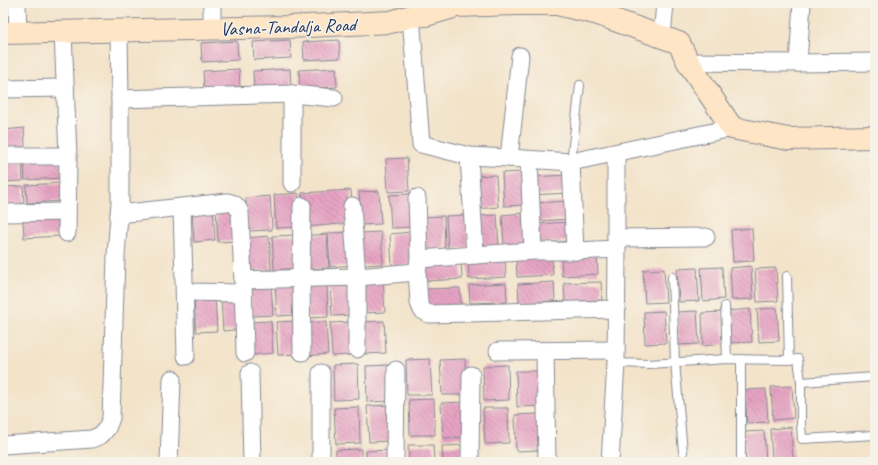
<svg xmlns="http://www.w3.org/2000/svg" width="878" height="465" viewBox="0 0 878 465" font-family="Caveat,sans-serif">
	<defs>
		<pattern id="building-back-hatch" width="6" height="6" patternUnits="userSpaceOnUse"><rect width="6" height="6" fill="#e7a3c3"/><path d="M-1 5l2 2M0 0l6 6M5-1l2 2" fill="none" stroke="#ba85a2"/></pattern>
	</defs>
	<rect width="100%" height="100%" fill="#f7f3e8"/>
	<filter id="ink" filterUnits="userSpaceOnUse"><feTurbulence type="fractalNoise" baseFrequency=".025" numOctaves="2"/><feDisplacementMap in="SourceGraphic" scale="8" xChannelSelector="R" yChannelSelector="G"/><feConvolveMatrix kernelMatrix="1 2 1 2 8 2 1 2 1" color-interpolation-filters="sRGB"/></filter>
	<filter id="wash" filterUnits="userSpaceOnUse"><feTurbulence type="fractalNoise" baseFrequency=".012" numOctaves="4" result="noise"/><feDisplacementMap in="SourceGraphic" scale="16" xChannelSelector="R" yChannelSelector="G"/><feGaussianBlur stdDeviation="0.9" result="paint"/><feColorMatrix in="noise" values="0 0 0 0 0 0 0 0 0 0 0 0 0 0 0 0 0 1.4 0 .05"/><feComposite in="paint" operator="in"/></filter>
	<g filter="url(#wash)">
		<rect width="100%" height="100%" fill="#f3e3c9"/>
		<g id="blocks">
			<g fill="url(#building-back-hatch)">
				<path d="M290,40L291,58L254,60L253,42Z"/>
				<path d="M339,40L340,58L304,60L303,42Z"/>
				<path d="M237,41L238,60L202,62L201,43Z"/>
				<path d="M336,68L337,87L300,89L299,70Z"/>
				<path d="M239,69L240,87L204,89L203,71Z"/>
				<path d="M290,69L291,87L254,89L253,71Z"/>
				<path d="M24,128L25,147L3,148V130Z"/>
				<path d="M407,158L409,191L388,192L386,159Z"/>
				<path d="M61,159L62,178L25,180L24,161Z"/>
				<path d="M22,162L23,181L3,182V163Z"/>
				<path d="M523,172L524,205L504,206L502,173Z"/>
				<path d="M496,175L498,207L477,209L475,176Z"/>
				<path d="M568,175L569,193L533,195L531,177Z"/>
				<path d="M62,183L63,201L27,203L26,185Z"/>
				<path d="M23,186L24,204L3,205V187Z"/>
				<path d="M351,190L353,223L304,227L302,193Z"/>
				<path d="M379,191L381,224L361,225L359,192Z"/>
				<path d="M298,193L300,227L276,228L274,195Z"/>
				<path d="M410,194L412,227L391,228L389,195Z"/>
				<path d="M270,196L272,230L248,231L246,198Z"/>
				<path d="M570,201L571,219L535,221L534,203Z"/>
				<path d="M213,208L215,240L194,242L192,209Z"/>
				<path d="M237,208L239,241L218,242L216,209Z"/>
				<path d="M523,213L524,246L504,247L502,215Z"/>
				<path d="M467,215L468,248L448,249L446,216Z"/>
				<path d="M497,215L499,247L478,248L476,216Z"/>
				<path d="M444,216L445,249L425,250L423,217Z"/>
				<path d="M60,218L61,236L24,238L23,220Z"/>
				<path d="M572,222L573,241L537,243L535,224Z"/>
				<path d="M752,228L754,261L733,262L731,230Z"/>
				<path d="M352,232L354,265L330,267L328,233Z"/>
				<path d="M381,232L383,264L362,265L360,233Z"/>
				<path d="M411,232L413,265L392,266L390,234Z"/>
				<path d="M327,234L329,268L305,269L303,236Z"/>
				<path d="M297,235L299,268L274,270L272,236Z"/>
				<path d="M269,236L271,270L246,271L245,238Z"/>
				<path d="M597,255L598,274L562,276L561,257Z"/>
				<path d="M552,256L553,275L517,277L516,258Z"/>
				<path d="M505,258L506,277L469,279L468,260Z"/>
				<path d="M461,260L462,279L425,281L424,262Z"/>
				<path d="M751,266L753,299L732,300L730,268Z"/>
				<path d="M722,267L724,299L703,301L701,268Z"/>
				<path d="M697,268L699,301L679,302L677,269Z"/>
				<path d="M776,268L778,301L757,302L755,269Z"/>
				<path d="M664,269L666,302L645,303L643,270Z"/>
				<path d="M383,279L385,312L364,313L362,280Z"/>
				<path d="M296,282L298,315L277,316L275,284Z"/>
				<path d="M351,282L352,315L332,316L330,283Z"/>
				<path d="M554,282L555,301L519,303L518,284Z"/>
				<path d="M601,282L602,300L565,302L564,283Z"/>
				<path d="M271,283L273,315L252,316L250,284Z"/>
				<path d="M506,283L507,302L470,303L469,285Z"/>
				<path d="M327,284L328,317L308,318L306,285Z"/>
				<path d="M460,288L461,306L425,308L424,289Z"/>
				<path d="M242,297L244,329L223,331L221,298Z"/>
				<path d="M215,298L217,331L196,332L194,299Z"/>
				<path d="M777,308L779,341L759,342L757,309Z"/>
				<path d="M750,309L752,342L731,343L729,311Z"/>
				<path d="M664,311L666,343L645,344L644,312Z"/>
				<path d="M697,311L699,344L679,345L677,312Z"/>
				<path d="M722,312L724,344L703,346L702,313Z"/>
				<path d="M271,321L273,353L252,355L250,322Z"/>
				<path d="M297,321L299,354L278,355L276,322Z"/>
				<path d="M384,321L386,353L365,354L363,322Z"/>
				<path d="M326,322L328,354L307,356L306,323Z"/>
				<path d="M351,322L353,355L332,356L330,323Z"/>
				<path d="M430,359L432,395H407L406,360Z"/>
				<path d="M465,359L466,395H442L440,360Z"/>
				<path d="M358,364L359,399L334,400L333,365Z"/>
				<path d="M390,365L392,401L367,402L366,366Z"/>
				<path d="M508,365L509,400L484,401L483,366Z"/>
				<path d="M516,371H540L542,406L517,407Z"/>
				<path d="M792,386L794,418L773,420L771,387Z"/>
				<path d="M766,389L768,422L747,423L745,390Z"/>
				<path d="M434,399L435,435H410L409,400Z"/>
				<path d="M466,402L467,437L443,438L441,403Z"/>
				<path d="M392,405L393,441L369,442L367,406Z"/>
				<path d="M359,407L360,443L336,444L334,408Z"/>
				<path d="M483,408H508L509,443L485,444Z"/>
				<path d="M539,414L541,450L516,451L515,415Z"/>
				<path d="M791,427L793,460L772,461L770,429Z"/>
				<path d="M764,431L766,462H745L744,432Z"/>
				<path d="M408,445H433L434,462H409Z"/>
				<path d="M467,445L468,462H443L442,446Z"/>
				<path d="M361,449V462H336V450Z"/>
				<path d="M390,450L391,462H366V451Z"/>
			</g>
		</g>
	</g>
	<g filter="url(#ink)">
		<use href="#blocks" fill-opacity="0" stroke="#878994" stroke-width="1"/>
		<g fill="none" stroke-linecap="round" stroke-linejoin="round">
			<defs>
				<g id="lane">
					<path d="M571,162L580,85"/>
					<path d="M787,276L789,360"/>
					<path d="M672,277L675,362L683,452"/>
					<path d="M725,306L727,359"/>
					<path d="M741,359V462"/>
					<path d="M616,363L649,364L727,359L789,360L798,359L801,382V425L802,439L875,435"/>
					<path d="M801,382L875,377"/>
				</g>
				<g id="street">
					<path d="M17,3L18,33"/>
					<path d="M411,16L421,144L469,156L509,158L571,162L732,128"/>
					<path d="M212,29V3"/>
					<path d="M63,32L68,156L67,233"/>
					<path d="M662,36L665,3"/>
					<path d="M688,62L798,63L875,62"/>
					<path d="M798,63L802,3"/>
					<path d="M3,89L65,88"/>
					<path d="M292,94V183"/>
					<path d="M120,99L292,94L334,98"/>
					<path d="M3,156H68"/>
					<path d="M469,156L475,255"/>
					<path d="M509,158L520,56"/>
					<path d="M529,160L533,251"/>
					<path d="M571,162L575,251"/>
					<path d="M417,198L419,259L417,272L419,303L422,310L429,314L617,309"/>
					<path d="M302,206L301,278L302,352"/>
					<path d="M352,206L357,277V349"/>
					<path d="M182,207L186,356"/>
					<path d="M3,213L67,212"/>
					<path d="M119,214L227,202C234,203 237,205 240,212L243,280L245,353"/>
					<path d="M616,238L706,237"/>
					<path d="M419,259L533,251H575L617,249"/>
					<path d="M243,280L357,277L417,272"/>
					<path d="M185,292L243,293"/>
					<path d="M498,351L616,350"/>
					<path d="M545,351L547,462"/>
					<path d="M250,373L252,462"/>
					<path d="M321,373V462"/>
					<path d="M3,445L92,439L101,435L107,428L111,418L116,256L120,202V99L119,31"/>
					<path d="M169,462L172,379"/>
					<path d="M395,462L396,370"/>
					<path d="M470,462L471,375"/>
					<path d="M610,462L616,363L617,249L616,238V153"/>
				</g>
				<path id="secondary" d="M3,33L288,27L391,22L411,16L426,15L457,6L517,4H557L595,13L679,43L688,62L732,128L788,139L875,137"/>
			</defs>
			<use href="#lane" stroke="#878994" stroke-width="10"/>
			<use href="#street" stroke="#878994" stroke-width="19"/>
			<use href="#secondary" stroke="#878994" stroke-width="24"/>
			<use href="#lane" stroke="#fff" stroke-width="8"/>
			<use href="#street" stroke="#fff" stroke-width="17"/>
			<use href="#secondary" stroke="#fee5c5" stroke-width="22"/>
		</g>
	</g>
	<g text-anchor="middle" stroke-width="3" stroke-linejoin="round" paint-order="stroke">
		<g font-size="19" fill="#1b2f5e" stroke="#f7f3e8">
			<text transform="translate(288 26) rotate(-2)" y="7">Vasna-Tandalja Road</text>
		</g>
	</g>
	<rect width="878" height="465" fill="none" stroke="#f7f3e8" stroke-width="16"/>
</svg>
